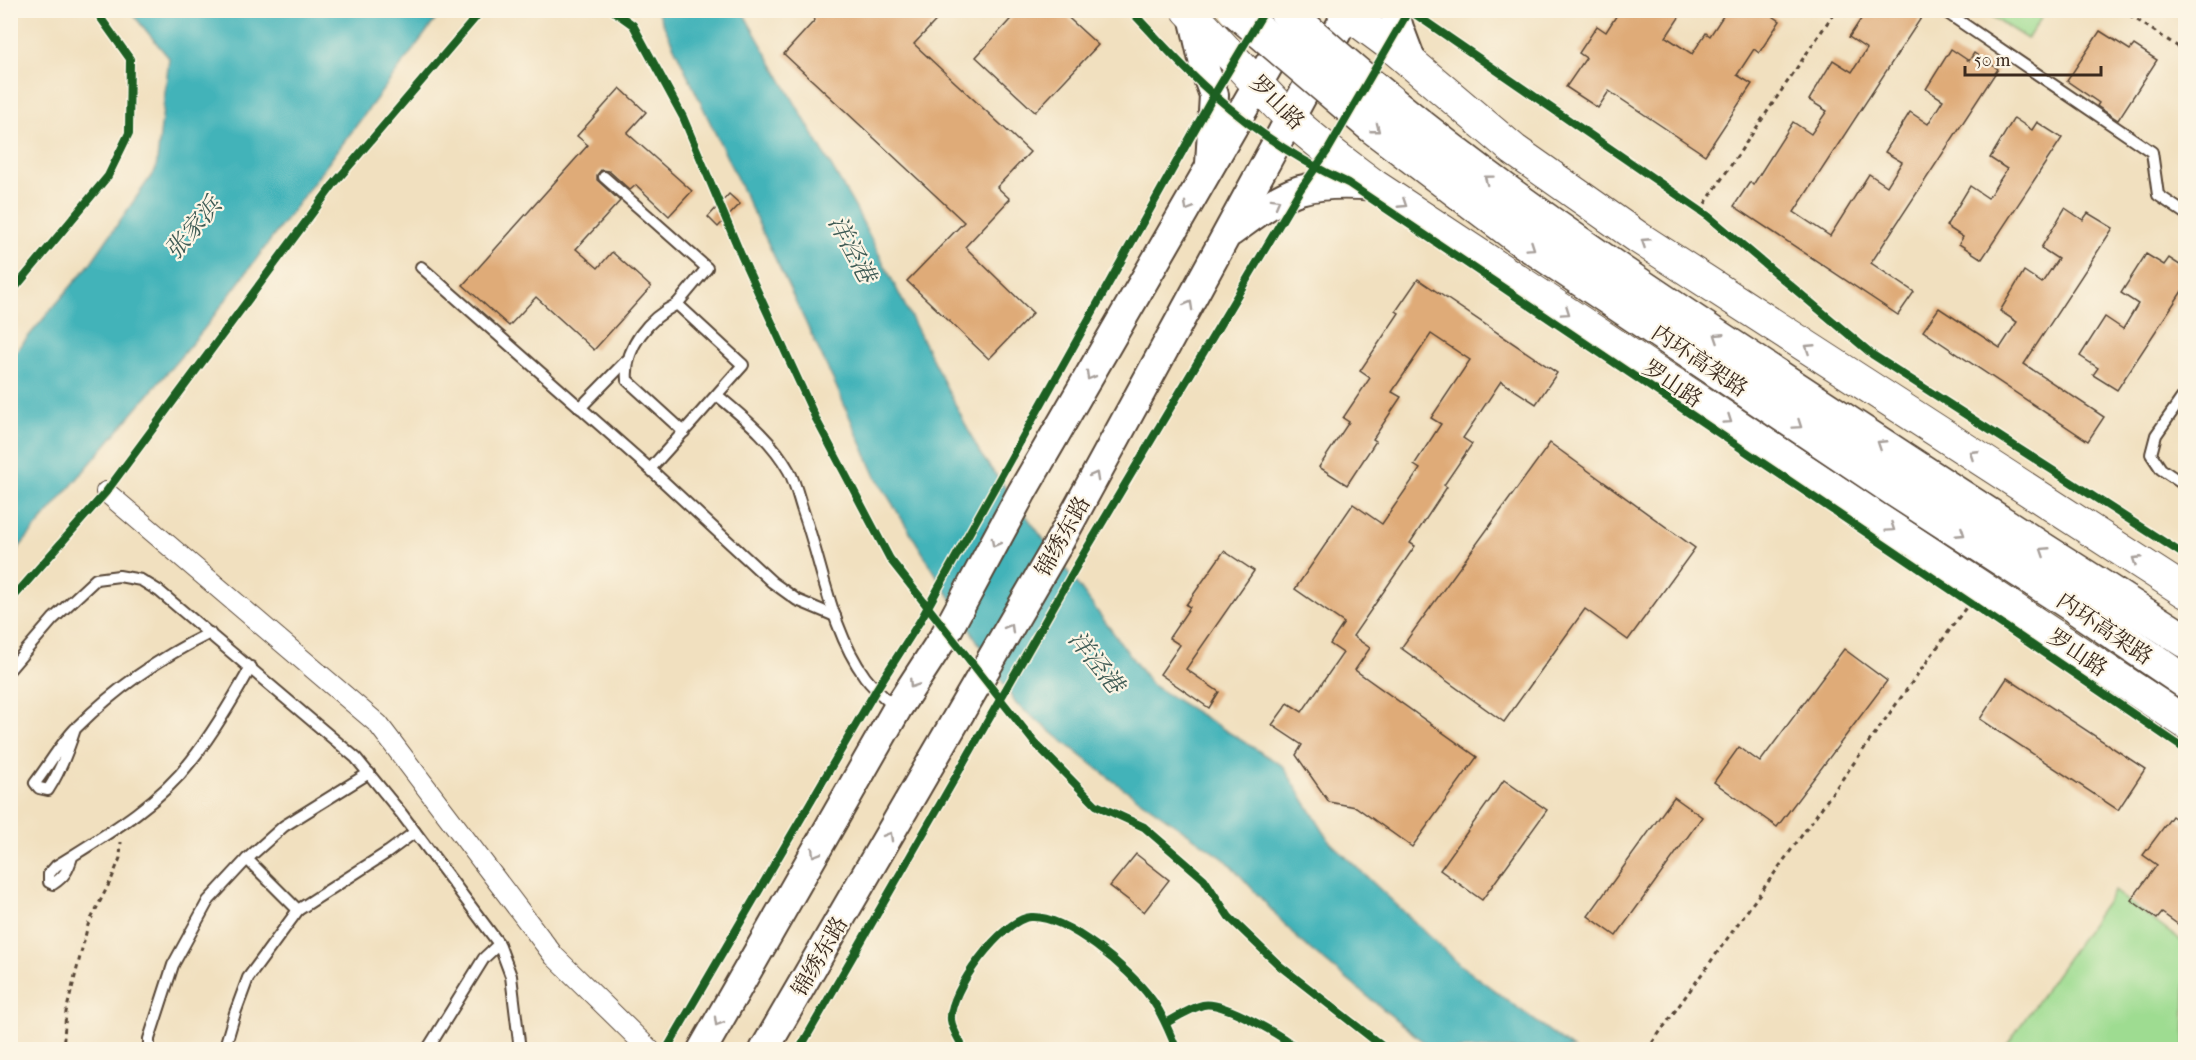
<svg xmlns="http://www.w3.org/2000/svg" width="2196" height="1060" viewBox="0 0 2196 1060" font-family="'IM FELL French Canon','Noto Serif SC',serif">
	<rect width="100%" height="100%" fill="#fcf5e5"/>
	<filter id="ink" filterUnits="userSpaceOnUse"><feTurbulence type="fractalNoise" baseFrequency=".0167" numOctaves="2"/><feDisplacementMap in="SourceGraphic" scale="12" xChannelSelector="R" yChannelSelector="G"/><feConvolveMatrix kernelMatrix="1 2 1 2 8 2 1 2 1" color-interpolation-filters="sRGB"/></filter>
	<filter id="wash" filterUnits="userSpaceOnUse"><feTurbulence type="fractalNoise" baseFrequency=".008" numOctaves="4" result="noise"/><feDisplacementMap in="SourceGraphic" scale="24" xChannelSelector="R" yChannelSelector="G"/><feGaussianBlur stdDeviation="1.35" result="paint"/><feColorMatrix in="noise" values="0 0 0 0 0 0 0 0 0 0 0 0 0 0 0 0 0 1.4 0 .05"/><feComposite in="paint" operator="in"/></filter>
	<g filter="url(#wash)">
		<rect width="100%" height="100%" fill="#f1e0bf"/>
		<g fill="#9edc91" stroke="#6c8358" stroke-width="1.5">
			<path d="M1983,11H2046L2027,39Z"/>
			<path d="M2114,891L2185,944V1049H2004Z"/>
		</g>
		<g fill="#42b3b9" stroke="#3e6e6c" stroke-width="1.5">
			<path d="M130,11H442L204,329L11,557V357L90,264L156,169L169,58Z"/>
			<path d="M657,11H742L856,209L981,455L1152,685L1283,766L1330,842L1459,964L1573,1049H1432L1300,941L1227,861L1112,780L1016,704L876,477L836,386Z"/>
		</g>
		<g id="blocks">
			<g fill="#dfab78">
				<path d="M805,10H946L914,44L1030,152L997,187L1010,199L965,247L1033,313L989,359L907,281L964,222L784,54L815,20Z"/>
				<path d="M1019,10H1060L1098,45L1035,112L976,57Z"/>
				<path d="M1620,10H1672L1680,16L1666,37L1692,54L1706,33L1710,36L1727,10H1764L1780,21L1759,53L1754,49L1737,75L1752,84L1705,155L1609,91L1598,108L1566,87L1586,58L1579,53L1597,26L1606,32Z"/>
				<path d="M1867,10H1910L1921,18L1794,212L1830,236L1869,174L1887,186L1902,162L1885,152L1910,112L1928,124L1943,100L1926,89L1951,49L1969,61L1974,53L1998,69L1871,263L1914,292L1898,315L1734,206L1750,182L1753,185L1793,122L1811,134L1827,111L1809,100L1833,60L1852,72L1867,49L1849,37Z"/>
				<path d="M2100,31L2130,50L2134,45L2157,60L2118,120L2097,106L2099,103L2067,81Z"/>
				<path d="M620,88L646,112L627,133L692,191L669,216L636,185L630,190L609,171L601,170L597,175V180L620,201L576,249L598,268L612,252L651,287L594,350L536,297L509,326L463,285L588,145L577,136Z"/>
				<path d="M2014,118L2032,130L2037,122L2062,138L1982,259L1959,244L1963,237L1946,226L1970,186L1988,198L2007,169L1990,158Z"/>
				<path d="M729,194L740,204L718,227L708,217Z"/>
				<path d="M2065,208L2083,220L2088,213L2113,228L2024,364L2104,417L2088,441L1923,331L1939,308L2000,348L2017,322L2000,311L2024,271L2042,283L2058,259L2041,248Z"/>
				<path d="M2146,254L2164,265L2169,258L2186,269V285L2117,390L2093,375L2098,368L2080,356L2105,317L2123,329L2138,304L2121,293Z"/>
				<path d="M1418,279L1557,373L1536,404L1501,381L1463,438L1472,444L1444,485L1447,487L1410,543L1415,546L1353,636L1370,648L1355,670L1477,757L1412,847L1356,807L1329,802L1296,755L1302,745L1272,725L1288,703L1302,712L1343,653L1330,644L1344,623L1295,589L1353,504L1382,524L1420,469L1414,465L1441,424L1431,418L1470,360L1431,334L1392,392L1401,397L1373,439L1376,441L1347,485L1319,467L1349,422L1343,418L1370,378L1360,371L1399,313L1396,311Z"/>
				<path d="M1550,443L1695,548L1628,640L1585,609L1504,722L1401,648Z"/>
				<path d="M1224,551L1254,571L1186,669L1219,692L1209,708L1160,674L1180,645L1169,638L1190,607L1186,605Z"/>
				<path d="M1844,649L1887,681L1777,827L1714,782L1739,747L1760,762Z"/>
				<path d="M2007,678L2145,769L2118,810L1980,719Z"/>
				<path d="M1504,780L1547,810L1482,900L1440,870Z"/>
				<path d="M1674,797L1702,817L1616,936L1588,916Z"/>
				<path d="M2172,816L2186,826V930L2162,913L2157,919L2131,900L2157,865L2143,855Z"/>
				<path d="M1136,854L1169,880L1144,912L1110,886Z"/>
			</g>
		</g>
	</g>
	<g filter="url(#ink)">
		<use href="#blocks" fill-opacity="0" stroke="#564536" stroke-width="1.5"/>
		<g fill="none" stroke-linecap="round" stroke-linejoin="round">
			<defs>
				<g id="lane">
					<path d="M1943,10L2152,152L2158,195L2186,214"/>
					<path d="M604,177L707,268L677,304"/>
					<path d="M421,267L650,469"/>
					<path d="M2186,392L2156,435L2151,454L2161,469L2186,486"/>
					<path d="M717,395C744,418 772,440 789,471C796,484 799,500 804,514C823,568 831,630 865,677C874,689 886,699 897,709"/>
					<path d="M580,408L626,361"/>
					<path d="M684,432L627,380C624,347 649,318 677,304L743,365C712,400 681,435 650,469L772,582L797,600L835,616"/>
					<path d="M10,669L53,619L96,579L119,576L141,580L159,591L356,758L401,813L499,944L511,976L520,1050"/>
					<path d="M75,729C68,751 61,770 48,790L39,788L35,783C49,765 61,743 77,727C116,688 161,657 210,633"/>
					<path d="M72,857C68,870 65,876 53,884L49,882V874L56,866C104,836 157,806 191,761C214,732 233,699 251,667"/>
					<path d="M247,859L298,910"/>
					<path d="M149,1050V1039L173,965L208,901L247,859L284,826L369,773"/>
					<path d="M224,1050L235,1013L248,978L298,910L388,852L415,832"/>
					<path d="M427,1050L484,958L499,944"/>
				</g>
				<path id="street" d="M106,492L378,724L554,956L650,1050"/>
				<g id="secondary">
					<path d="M1394,10L1399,28L1413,65"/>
					<path d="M1193,16L1206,73L1214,95L1210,164"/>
					<path d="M1231,232C1252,217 1275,198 1300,190C1323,183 1351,184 1375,186"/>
					<path d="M702,1050L897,709L945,635L1022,492L1289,30"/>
					<path d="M764,1050L1057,546L1349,10"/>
				</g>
				<g id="primary">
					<path d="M1188,10C1222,45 1254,82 1289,117C1315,142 1346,164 1375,186L2186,723"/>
					<path d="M1343,10L1389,44L1514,150L1639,238L2186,592"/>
				</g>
				<g id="highway">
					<path d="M2094,582L2186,641"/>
					<path d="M2077,608L2186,682"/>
				</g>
			</defs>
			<use href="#lane" stroke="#564536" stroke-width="14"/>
			<use href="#street" stroke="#564536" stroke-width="22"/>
			<use href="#secondary" stroke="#564536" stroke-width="32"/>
			<use href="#primary" stroke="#564536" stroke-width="34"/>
			<use href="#highway" stroke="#564536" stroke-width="36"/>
			<g stroke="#564536" stroke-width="3" stroke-dasharray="4.5 4.5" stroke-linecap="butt">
				<path d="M2122,10L2186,52"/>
				<path d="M1700,211L1836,10"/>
				<path d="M63,1050L66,1012L88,925L112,878L120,858L121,842"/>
				<path d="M1647,1050L1967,606"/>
			</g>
			<use href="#lane" stroke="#fff" stroke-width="10"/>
			<use href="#street" stroke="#fff" stroke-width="20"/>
			<use href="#secondary" stroke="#fff" stroke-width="28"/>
			<use href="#primary" stroke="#fff" stroke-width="32"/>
			<use href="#highway" stroke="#fff" stroke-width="33"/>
			<defs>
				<g id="highway-bridge">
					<path d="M1235,10L1374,128L1519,238L1895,490L2077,608"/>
					<path d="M1285,10C1429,144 1592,255 1756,362C1868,436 1980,510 2094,582"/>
				</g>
			</defs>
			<use href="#highway-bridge" stroke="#564536" stroke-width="36" stroke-linecap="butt"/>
			<use href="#highway-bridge" stroke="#fff" stroke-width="33"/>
			<defs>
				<g id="cycleway">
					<path d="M612,10L633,25L683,117L741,255L816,419L890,559L1034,742L1096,805L1144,827L1204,879L1229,917L1280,966L1387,1050"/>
					<path d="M1130,10C1158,39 1184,70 1214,95C1255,131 1299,161 1348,183L1969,602L2186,750"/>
					<path d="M1409,10L1708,216L1873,355L2186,556"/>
					<path d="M10,294L108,176L129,133L130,59L95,10"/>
					<path d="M10,601L106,492L333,185L482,10"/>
					<path d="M1166,1023C1177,1017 1191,1008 1203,1005C1222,1000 1284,1037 1299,1050"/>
					<path d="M666,1050L876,690L920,621L1214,95L1265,10"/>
					<path d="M799,1050L1083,555L1300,190L1328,150L1409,10"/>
					<path d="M964,1050C960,1041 952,1029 951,1020C948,992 1003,918 1031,917C1067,915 1129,969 1150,997C1162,1012 1169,1032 1177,1050"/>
				</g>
			</defs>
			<use href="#cycleway" stroke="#fcf5e5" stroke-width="11"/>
			<use href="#cycleway" stroke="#1b5e20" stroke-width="8"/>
		</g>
		<defs><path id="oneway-chevron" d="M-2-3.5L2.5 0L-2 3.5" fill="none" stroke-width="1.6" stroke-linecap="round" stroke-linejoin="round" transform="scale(1.5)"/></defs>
		<g stroke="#a79f9a">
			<use href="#oneway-chevron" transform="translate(1376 129) rotate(38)"/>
			<use href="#oneway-chevron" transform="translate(1488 179) rotate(-143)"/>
			<use href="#oneway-chevron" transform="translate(1276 202) rotate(-29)"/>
			<use href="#oneway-chevron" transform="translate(1403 204) rotate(33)"/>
			<use href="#oneway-chevron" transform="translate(1188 207) rotate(120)"/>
			<use href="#oneway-chevron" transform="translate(1645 242) rotate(-147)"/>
			<use href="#oneway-chevron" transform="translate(1531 247) rotate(34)"/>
			<use href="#oneway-chevron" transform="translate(1189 305) rotate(-61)"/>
			<use href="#oneway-chevron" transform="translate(1566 312) rotate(34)"/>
			<use href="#oneway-chevron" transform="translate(1718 337) rotate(-147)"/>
			<use href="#oneway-chevron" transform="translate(1809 348) rotate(-147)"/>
			<use href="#oneway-chevron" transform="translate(1090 376) rotate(120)"/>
			<use href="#oneway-chevron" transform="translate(1728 420) rotate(34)"/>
			<use href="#oneway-chevron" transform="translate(1798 425) rotate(34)"/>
			<use href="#oneway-chevron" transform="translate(1881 444) rotate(-147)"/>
			<use href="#oneway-chevron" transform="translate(1973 454) rotate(-147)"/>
			<use href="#oneway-chevron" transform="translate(1095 476) rotate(-61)"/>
			<use href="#oneway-chevron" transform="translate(1891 528) rotate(34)"/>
			<use href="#oneway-chevron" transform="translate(1961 533) rotate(33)"/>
			<use href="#oneway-chevron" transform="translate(995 543) rotate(118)"/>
			<use href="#oneway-chevron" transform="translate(2044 551) rotate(-147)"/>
			<use href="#oneway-chevron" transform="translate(2136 560) rotate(-147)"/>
			<use href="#oneway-chevron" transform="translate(1010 628) rotate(-60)"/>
			<use href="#oneway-chevron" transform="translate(913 684) rotate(123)"/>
			<use href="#oneway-chevron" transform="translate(889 836) rotate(-60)"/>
			<use href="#oneway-chevron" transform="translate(815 853) rotate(120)"/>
			<use href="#oneway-chevron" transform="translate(718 1022) rotate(120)"/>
		</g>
	</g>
	<g text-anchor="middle" stroke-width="4.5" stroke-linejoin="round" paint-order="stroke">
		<g font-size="22" fill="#3b2a1e" stroke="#fcf5e5">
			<text transform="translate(1278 102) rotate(45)" y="8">罗山路</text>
			<text transform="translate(1700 360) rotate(34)" y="8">内环高架路</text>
			<text transform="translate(1673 383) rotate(34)" y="8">罗山路</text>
			<text transform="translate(1062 536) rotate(-61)" y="8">锦绣东路</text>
			<text transform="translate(2105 628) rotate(34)" y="8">内环高架路</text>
			<text transform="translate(2078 652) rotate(34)" y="8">罗山路</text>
			<text transform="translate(819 956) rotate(-60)" y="8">锦绣东路</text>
		</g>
		<g font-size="24" font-style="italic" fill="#3d5a54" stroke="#fcf5e5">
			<text transform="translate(193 228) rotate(-50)" y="8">张家浜</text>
			<text transform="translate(852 249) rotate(62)" y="8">洋泾港</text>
			<text transform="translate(1096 662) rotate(51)" y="8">洋泾港</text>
		</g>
	</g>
	<rect width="2196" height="1060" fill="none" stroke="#fcf5e5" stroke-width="36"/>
	<path d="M1965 66v9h136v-9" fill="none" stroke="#3b2a1e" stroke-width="3"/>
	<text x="1974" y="66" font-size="18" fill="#3b2a1e" stroke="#fcf5e5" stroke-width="4.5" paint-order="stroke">50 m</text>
</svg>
